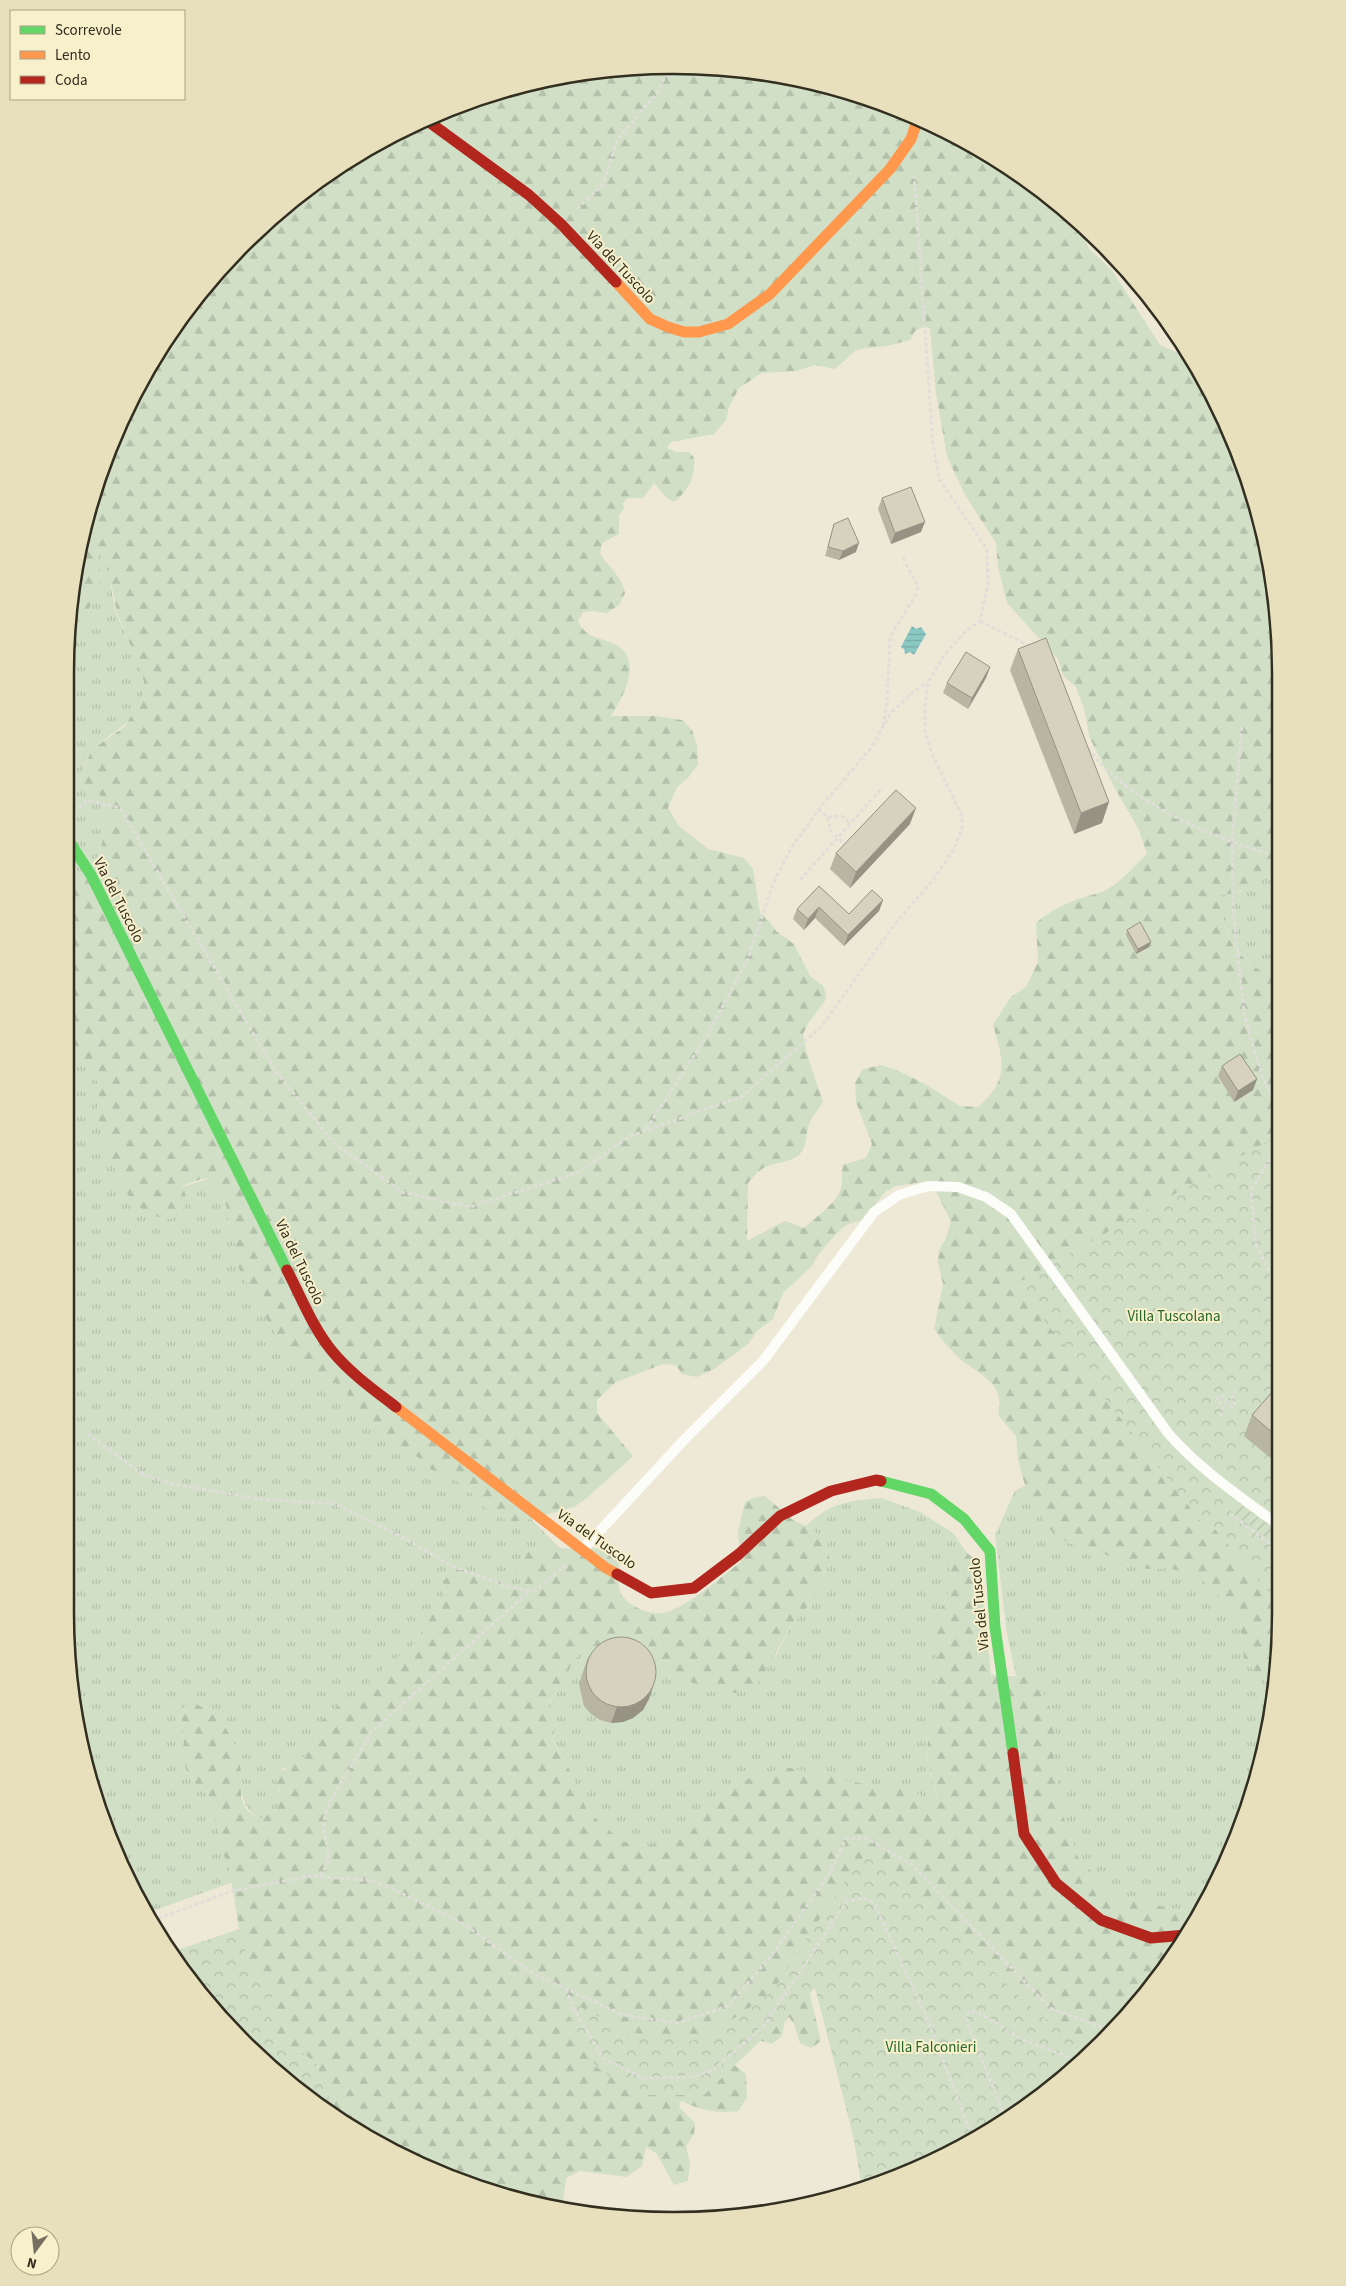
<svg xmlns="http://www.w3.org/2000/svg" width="1346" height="2286" viewBox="0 0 1346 2286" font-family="'Source Sans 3',sans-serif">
	<defs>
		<pattern id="grass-tufts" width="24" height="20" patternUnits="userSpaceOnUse" patternTransform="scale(1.25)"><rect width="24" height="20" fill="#d0dfc6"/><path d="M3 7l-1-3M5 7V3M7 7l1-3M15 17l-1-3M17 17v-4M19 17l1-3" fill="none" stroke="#b3c0aa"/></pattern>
		<pattern id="forest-firs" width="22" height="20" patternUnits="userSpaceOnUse" patternTransform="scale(1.25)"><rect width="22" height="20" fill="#d0dfc6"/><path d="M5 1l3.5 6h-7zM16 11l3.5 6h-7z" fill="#b3c0aa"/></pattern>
		<pattern id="park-crowns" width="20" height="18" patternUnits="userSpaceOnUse" patternTransform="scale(1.25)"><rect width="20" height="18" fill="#d0dfc6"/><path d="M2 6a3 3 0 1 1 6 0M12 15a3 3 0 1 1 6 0" fill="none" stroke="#b3c0aa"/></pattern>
		<pattern id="garden-furrows" width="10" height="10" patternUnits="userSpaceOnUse" patternTransform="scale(1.25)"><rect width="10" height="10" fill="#d0dfc6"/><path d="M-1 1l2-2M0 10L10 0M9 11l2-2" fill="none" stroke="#b3c0aa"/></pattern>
		<pattern id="water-rules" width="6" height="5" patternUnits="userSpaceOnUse" patternTransform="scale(1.25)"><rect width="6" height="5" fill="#8bc7c3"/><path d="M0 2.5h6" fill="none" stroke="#78aba7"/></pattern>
	</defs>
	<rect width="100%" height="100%" fill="#eee9d6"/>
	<g fill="url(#grass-tufts)">
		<path d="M101,549L111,555C109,574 111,593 116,612C124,637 154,673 141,701C128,729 112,731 93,749C86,756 83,774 79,784L103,797L108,815L99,856L75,881L67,879V816L70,808L67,795V706L72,657L86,629L89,609L96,594L101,575L97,561Z"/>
		<path d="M1274,876L1280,880V981C1256,970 1235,955 1226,929C1222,919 1223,905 1220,895L1240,892L1257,879Z"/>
		<path d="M68,1036L74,1043L84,1064L91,1070L99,1085L97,1116L110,1156L118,1173L120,1185L183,1187L210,1178L215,1190L225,1201L228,1213L229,1229L237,1239L233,1252L250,1288L270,1326L293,1356L310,1369L342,1387L367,1419L386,1438L422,1460L430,1469L456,1480L469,1490L480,1504L504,1519H531L559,1547L519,1571L522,1582L514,1588L506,1590L494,1574L443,1581L444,1596L413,1646L371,1679L365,1694L343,1703L317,1732L313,1747L298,1763L282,1769L278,1789L283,1798L275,1811L260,1819C237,1807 241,1779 238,1755L181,1710L184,1739L182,1757L187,1771L198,1787L210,1797L233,1882L147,1913L128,1882L97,1808L70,1693Z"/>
		<path d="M1025,1485L1068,1543L1093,1549L1128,1565L1148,1569L1168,1568L1184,1572L1204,1581L1234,1610L1240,1623L1244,1660L1273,1688L1249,1809L1198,1911L1187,1912L1114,1895L1078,1857L1061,1810L1053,1751V1724L1029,1677L1016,1676L1007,1634L995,1535L1015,1491Z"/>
		<path d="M881,1498L920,1512L953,1533L967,1553L957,1555L950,1565L951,1588L938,1614L930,1623L941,1670L936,1682L939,1719C915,1753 933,1768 938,1803L898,1786L869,1785L830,1778L704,1814L688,1836L667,1843L647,1845L625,1842L604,1827L586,1808L567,1764L552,1739L556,1725L548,1704L565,1680L573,1660L587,1647L635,1646L670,1679L686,1680L715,1692L775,1657L793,1623L810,1604L830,1561L827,1541L806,1526C831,1502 848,1501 881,1498Z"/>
	</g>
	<g fill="url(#forest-firs)" fill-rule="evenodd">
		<path d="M673,65L791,77L905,111L1011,167L1079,224L1089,249L1111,269L1160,345L1192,359L1199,369L1249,478L1280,633V880C1264,870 1254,884 1240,891C1235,894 1226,894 1221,895C1223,905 1223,916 1225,926C1231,954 1257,970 1280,981V1336L1209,1527L1213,1526L1280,1605V1653L1273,1688L1244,1660L1240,1623L1234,1610L1204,1581L1184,1572L1168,1568L1148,1569L1128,1565L1093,1549L1068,1543L1047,1527L1025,1485L1018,1460L1016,1436L998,1415C1006,1383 981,1376 960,1359C950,1350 942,1340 934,1329L943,1284L938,1262L939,1250L946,1238L951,1222L931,1181L896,1186L885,1192L863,1220L846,1225L836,1234L818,1255L812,1266L783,1293L773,1319L758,1330L748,1344L714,1369L697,1377L682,1374L676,1365L663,1364L616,1382L597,1400V1413L633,1456L587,1498L574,1507L516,1523L504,1519L480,1504L469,1490L456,1480L430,1469L422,1460L386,1438L367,1419L342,1387L310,1369L293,1356L270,1326L240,1271L233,1252L237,1239L229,1229L228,1213L225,1201L215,1190L210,1178L201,1179L183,1186L187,1202L182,1210L171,1219L153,1216L136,1205L120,1185L118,1173L110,1156L97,1116L99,1085L91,1070L84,1064L74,1043L68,1036L67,879L75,881L99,856L108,815L103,797L79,784L91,750L124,727L142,700L144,682L139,665L117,613L109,572L111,555L101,549L97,561L101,575L96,594L89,609L86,629L72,657L67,706L66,633L97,477L167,335L243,243L335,168L440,111L554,77ZM923,327L930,328L936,394L947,456L965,495L996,543L998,567L1007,603L1058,659L1063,676L1076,687L1085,712L1089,736L1113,785L1138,828L1147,854C1133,866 1123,881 1106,890C1101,893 1094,894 1088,896C1068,902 1052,909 1036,923L1038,962L1026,987L1011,997L993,1025C1004,1062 1009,1080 978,1107L960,1106L925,1084L901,1072L881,1065L863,1069L855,1083L856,1102L872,1144L866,1158L843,1165C841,1173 843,1181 841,1188C839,1201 814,1219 804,1228L785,1221L747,1241L748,1183C753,1177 758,1171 765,1167C776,1162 789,1163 799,1155C808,1147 805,1133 810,1122C813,1115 819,1109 823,1102L806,1051L803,1034L809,1022L825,1001L826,993L823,986L810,976L794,944L776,931L770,922L760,913L753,869L744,858L708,849L679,826L668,808L677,787L689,777L698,764L697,745L692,730L682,720L655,716H611C624,696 645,656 612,643C597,637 585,637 578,621L583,612L592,611L607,613L619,605L625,593C620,573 610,570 600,553L602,543L619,534V515L624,509L623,503L627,498H643L654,483L667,498L674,502C688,491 696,476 694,458L689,452H676L667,448L671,442L714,434L726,420L729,407L739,388L762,373L796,371L815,365L835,369L855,351L860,349L887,346L910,340L915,331Z"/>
		<path d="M765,1496L793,1520L806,1526L827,1541L830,1561L810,1604L793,1623L758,1684L736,1693L715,1692L686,1680H670L635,1646L587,1647L573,1660L565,1680L548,1703L556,1725L552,1740L567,1764L586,1808L604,1827L625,1842L647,1845L667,1843L688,1836L704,1814L726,1793L748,1779L785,1767L869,1785L898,1786L938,1803C934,1768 915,1754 939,1719L936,1682L941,1670L930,1637V1623C947,1603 952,1590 950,1565L957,1555L967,1553L979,1562L991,1675L1029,1677L1048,1700L1053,1724V1751L1061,1810L1078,1857L1114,1895L1187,1912L1198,1911L1179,1951L1130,2014L1043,2095L856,1953L809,1991L821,2041L811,2048L800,2043L794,2024L789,2017L785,2021L782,2036L772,2044L755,2039L729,2061L746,2074L747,2098L738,2111C716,2114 701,2110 681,2101L679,2107L695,2123L694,2134L686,2146L690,2163L688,2181L674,2185L657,2154L646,2147L642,2166L626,2177L580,2171L566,2178L563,2201L565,2210L515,2200L404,2158L349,2126L332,2103L322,2082L317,2065L301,2051L284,2052L276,2042L269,2019L273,1991L267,1980L249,1963L239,1929L230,1871L224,1855L210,1797L198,1787L187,1771L182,1757L184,1739L181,1710L190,1701C226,1717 239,1742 242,1781C242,1787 240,1795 242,1800C245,1810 252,1815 260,1819L275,1811L282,1798L275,1778C286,1765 300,1763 311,1749C315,1744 315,1737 317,1731C325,1709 345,1702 365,1694L371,1679L413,1646L444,1596L443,1581L456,1569L494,1574L506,1590L514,1588L522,1582C509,1536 546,1547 574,1549C585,1549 598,1546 608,1553C613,1555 616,1561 619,1564C618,1586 615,1595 636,1607C646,1612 658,1616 670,1611C695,1601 719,1578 741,1562L738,1532L745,1502L753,1498Z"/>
	</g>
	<g fill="url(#park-crowns)">
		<path d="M1280,1134V1605L1213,1527L1205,1526L1202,1523L1016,1284Z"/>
		<path d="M865,1855L886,1869L1036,2012L1070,2036L1096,2046L1043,2095L905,2175L862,2188L853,2135L815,1988L704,2095H638L595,2066L567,2014L561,1996L627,2032L692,2041L724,2025L772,1992L832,1900Z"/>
		<path d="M239,1929L249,1963L268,1980L273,1991L269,2019L276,2042L284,2052L301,2051L317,2065L322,2082L332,2103L349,2126L335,2118L243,2043L190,1983L172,1952Z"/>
	</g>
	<path fill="url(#garden-furrows)" d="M1237,1502L1280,1534V1548L1230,1511Z"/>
	<path fill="url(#water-rules)" d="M912,626L916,629L921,627L926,634L914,655L910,652L905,654L904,649L901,647Z"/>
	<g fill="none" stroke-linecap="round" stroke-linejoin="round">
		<g stroke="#e0ded9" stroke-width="3" stroke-dasharray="4 2.5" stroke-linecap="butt">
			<path d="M577,209L603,184L617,140L658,92L670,65"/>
			<path d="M980,621L1031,647"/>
			<path d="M883,726L887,700L890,637L916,594L918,587L902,556"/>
			<path d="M1242,727L1232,841L1233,909L1240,977L1245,1018L1262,1076L1280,1115"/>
			<path d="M1088,748C1126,801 1217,842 1280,856"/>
			<path d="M818,809L828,817L842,816L850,824"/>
			<path d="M69,816L87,800L120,808L276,1072L335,1144L402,1192L470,1207L579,1172L630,1136L741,1097L821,1027L894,925L933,880L954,849L962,829V816L932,754L925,730V706L928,682L945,654L967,630L980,621L988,585L987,549L939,479L933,444L914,175"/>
			<path d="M828,817L830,830L847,847"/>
			<path d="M800,880L882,788"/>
			<path d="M646,1129L707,1036L747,961L773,884L792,847L822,805L871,748L891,713L912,693L927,682"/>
			<path d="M1280,1142L1251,1190L1256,1246L1280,1291"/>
			<path d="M1220,1416L1224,1409L1217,1398L1221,1395L1232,1407L1235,1403L1232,1398L1236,1391"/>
			<path d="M87,1434L144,1475L178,1485L259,1499L335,1504L402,1537L452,1566L506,1586L530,1591L537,1589L566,1565"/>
			<path d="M1230,1514L1280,1551"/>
			<path d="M320,1876C337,1851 323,1847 324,1824C325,1798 359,1759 370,1733L530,1591"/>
			<path d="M152,1921L232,1891L312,1876L376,1881L462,1923L534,1974L623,2015L677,2023L728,2006L772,1955L827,1877L846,1839L866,1838L912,1865L1050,2008L1112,2031"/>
			<path d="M566,1989L574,2010L603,2058L642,2078L693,2077L713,2070L762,2028L847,1901L863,1898L874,1903L927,2018L972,2136"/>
			<path d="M1005,2118L966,2019L968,2013L972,2011L979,2013L1023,2040L1079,2061"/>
		</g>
		<path stroke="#fcfcf9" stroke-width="10" d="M583,1549L684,1440L763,1361L874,1212L899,1195L928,1186L958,1187L986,1197L1011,1214L1168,1433C1200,1470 1241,1497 1280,1526"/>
		<g stroke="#63d668" stroke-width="11">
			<path d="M67,838L91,875L287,1270"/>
			<path d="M881,1481L931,1494L964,1519L990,1551L995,1627L1013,1753"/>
		</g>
		<g stroke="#ff974d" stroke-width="11">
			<path d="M616,282L650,319L668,327L684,332H699L728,324L770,294L890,169L911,139L918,118"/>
			<path d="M396,1407L606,1568L617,1574"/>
		</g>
		<g stroke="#b3261e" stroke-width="11">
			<path d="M425,119L529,195L561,224L616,282"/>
			<path d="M287,1270C301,1297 313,1328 332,1351C350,1373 374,1390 396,1407"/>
			<path d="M617,1574L651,1593L694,1588L739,1554L780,1516L831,1491L876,1480L881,1481"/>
			<path d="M1013,1753L1024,1834L1056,1883L1101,1920L1151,1938L1186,1935"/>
		</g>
	</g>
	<g fill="#b9b5a3">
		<path d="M882,498L921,532L891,544L878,509Z"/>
		<path d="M834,524L856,552L839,560L825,556Z"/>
		<path d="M1018,649L1102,823L1074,834L1010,670Z"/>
		<path d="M990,667L986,678L968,709L943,693L947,683Z"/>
		<path d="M910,824L850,888L830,869L836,853Z"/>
		<path d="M819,886L849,914L883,900L879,911L844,946L815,918L804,930L793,919L797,909Z"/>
		<path d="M1127,930L1149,947L1136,954L1126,935Z"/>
		<path d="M1222,1066L1257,1079L1253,1090L1234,1102L1218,1076Z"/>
		<path d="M1280,1383V1453L1273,1460L1244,1436L1252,1415Z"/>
		<path d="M588,1657L654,1683L649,1699L643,1710L633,1718L623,1722L611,1723L600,1720L591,1714L584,1706L579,1684Z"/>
	</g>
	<g fill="#969385">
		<path d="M925,522L921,532L891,544L895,533Z"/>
		<path d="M859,543L856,552L839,560L843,551Z"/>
		<path d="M990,667L986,678L968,709L972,698Z"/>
		<path d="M1109,802L1102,823L1074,834L1081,813Z"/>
		<path d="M916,808L910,824L850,888L856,872Z"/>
		<path d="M883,900L879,911L844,946L848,935Z"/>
		<path d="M819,907L815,918L804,930L808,919Z"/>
		<path d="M1151,942L1149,947L1136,954L1138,949Z"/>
		<path d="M1257,1079L1253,1090L1234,1102L1238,1091Z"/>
		<path d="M1280,1442V1453L1273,1460Z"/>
		<path d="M654,1683L649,1699L643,1710L633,1718L623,1722L611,1723L617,1707Z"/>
	</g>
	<g fill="#d7d2be" stroke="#969385">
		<path d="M911,487L925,522L895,533L882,498Z"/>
		<path d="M848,518L859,543L843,551L828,547L834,524Z"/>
		<path d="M1046,638L1109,802L1081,813L1018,649Z"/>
		<path d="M966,652L990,667L972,698L947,683Z"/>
		<path d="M896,790L916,808L856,872L836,853Z"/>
		<path d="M819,886L849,914L872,890L883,900L848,935L819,907L808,919L797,909Z"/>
		<path d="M1140,922L1151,942L1138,949L1127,930Z"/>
		<path d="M1240,1054L1257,1079L1238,1091L1222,1066Z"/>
		<path d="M1280,1383V1439L1252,1415Z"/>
		<circle cx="621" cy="1672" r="35"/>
	</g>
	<g text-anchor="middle" stroke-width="4" stroke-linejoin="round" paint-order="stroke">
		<g font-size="15" fill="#322e20" stroke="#f8efcb">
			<text transform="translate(621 267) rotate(47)" y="5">Via del Tuscolo</text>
			<text transform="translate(119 900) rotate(63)" y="5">Via del Tuscolo</text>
			<text transform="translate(300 1262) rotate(64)" y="5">Via del Tuscolo</text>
			<text transform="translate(597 1539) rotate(35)" y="5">Via del Tuscolo</text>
			<text transform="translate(979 1604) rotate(-96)" y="5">Via del Tuscolo</text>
		</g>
		<g font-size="15" fill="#23672c" stroke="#f8efcb">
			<text x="1174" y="1321">Villa Tuscolana</text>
			<text x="931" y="2052">Villa Falconieri</text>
		</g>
	</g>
	<path d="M0 0H1346V2286H0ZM673 74H673A599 599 0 0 1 1272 673V1613A599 599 0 0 1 673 2212H673A599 599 0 0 1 74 1613V673A599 599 0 0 1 673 74Z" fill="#e8e0bd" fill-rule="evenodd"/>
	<path fill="none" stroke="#322e20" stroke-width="2.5" d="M673 74H673A599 599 0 0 1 1272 673V1613A599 599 0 0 1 673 2212H673A599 599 0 0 1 74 1613V673A599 599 0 0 1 673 74Z"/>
	<rect x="10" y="10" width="175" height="90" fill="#f8efcb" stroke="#a9a287"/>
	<rect x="20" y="26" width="25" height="8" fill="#63d668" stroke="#a9a287"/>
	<text x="55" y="35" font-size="15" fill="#322e20">Scorrevole</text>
	<rect x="20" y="51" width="25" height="8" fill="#ff974d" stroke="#a9a287"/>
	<text x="55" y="60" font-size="15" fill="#322e20">Lento</text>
	<rect x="20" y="76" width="25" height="8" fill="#b3261e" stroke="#a9a287"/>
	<text x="55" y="85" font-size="15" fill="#322e20">Coda</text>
	<g transform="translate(35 2251) rotate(195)"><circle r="24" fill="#f8efcb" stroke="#a9a287"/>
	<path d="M0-4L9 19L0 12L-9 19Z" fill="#746f60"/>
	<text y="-8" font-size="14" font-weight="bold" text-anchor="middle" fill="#322e20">N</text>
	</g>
</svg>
